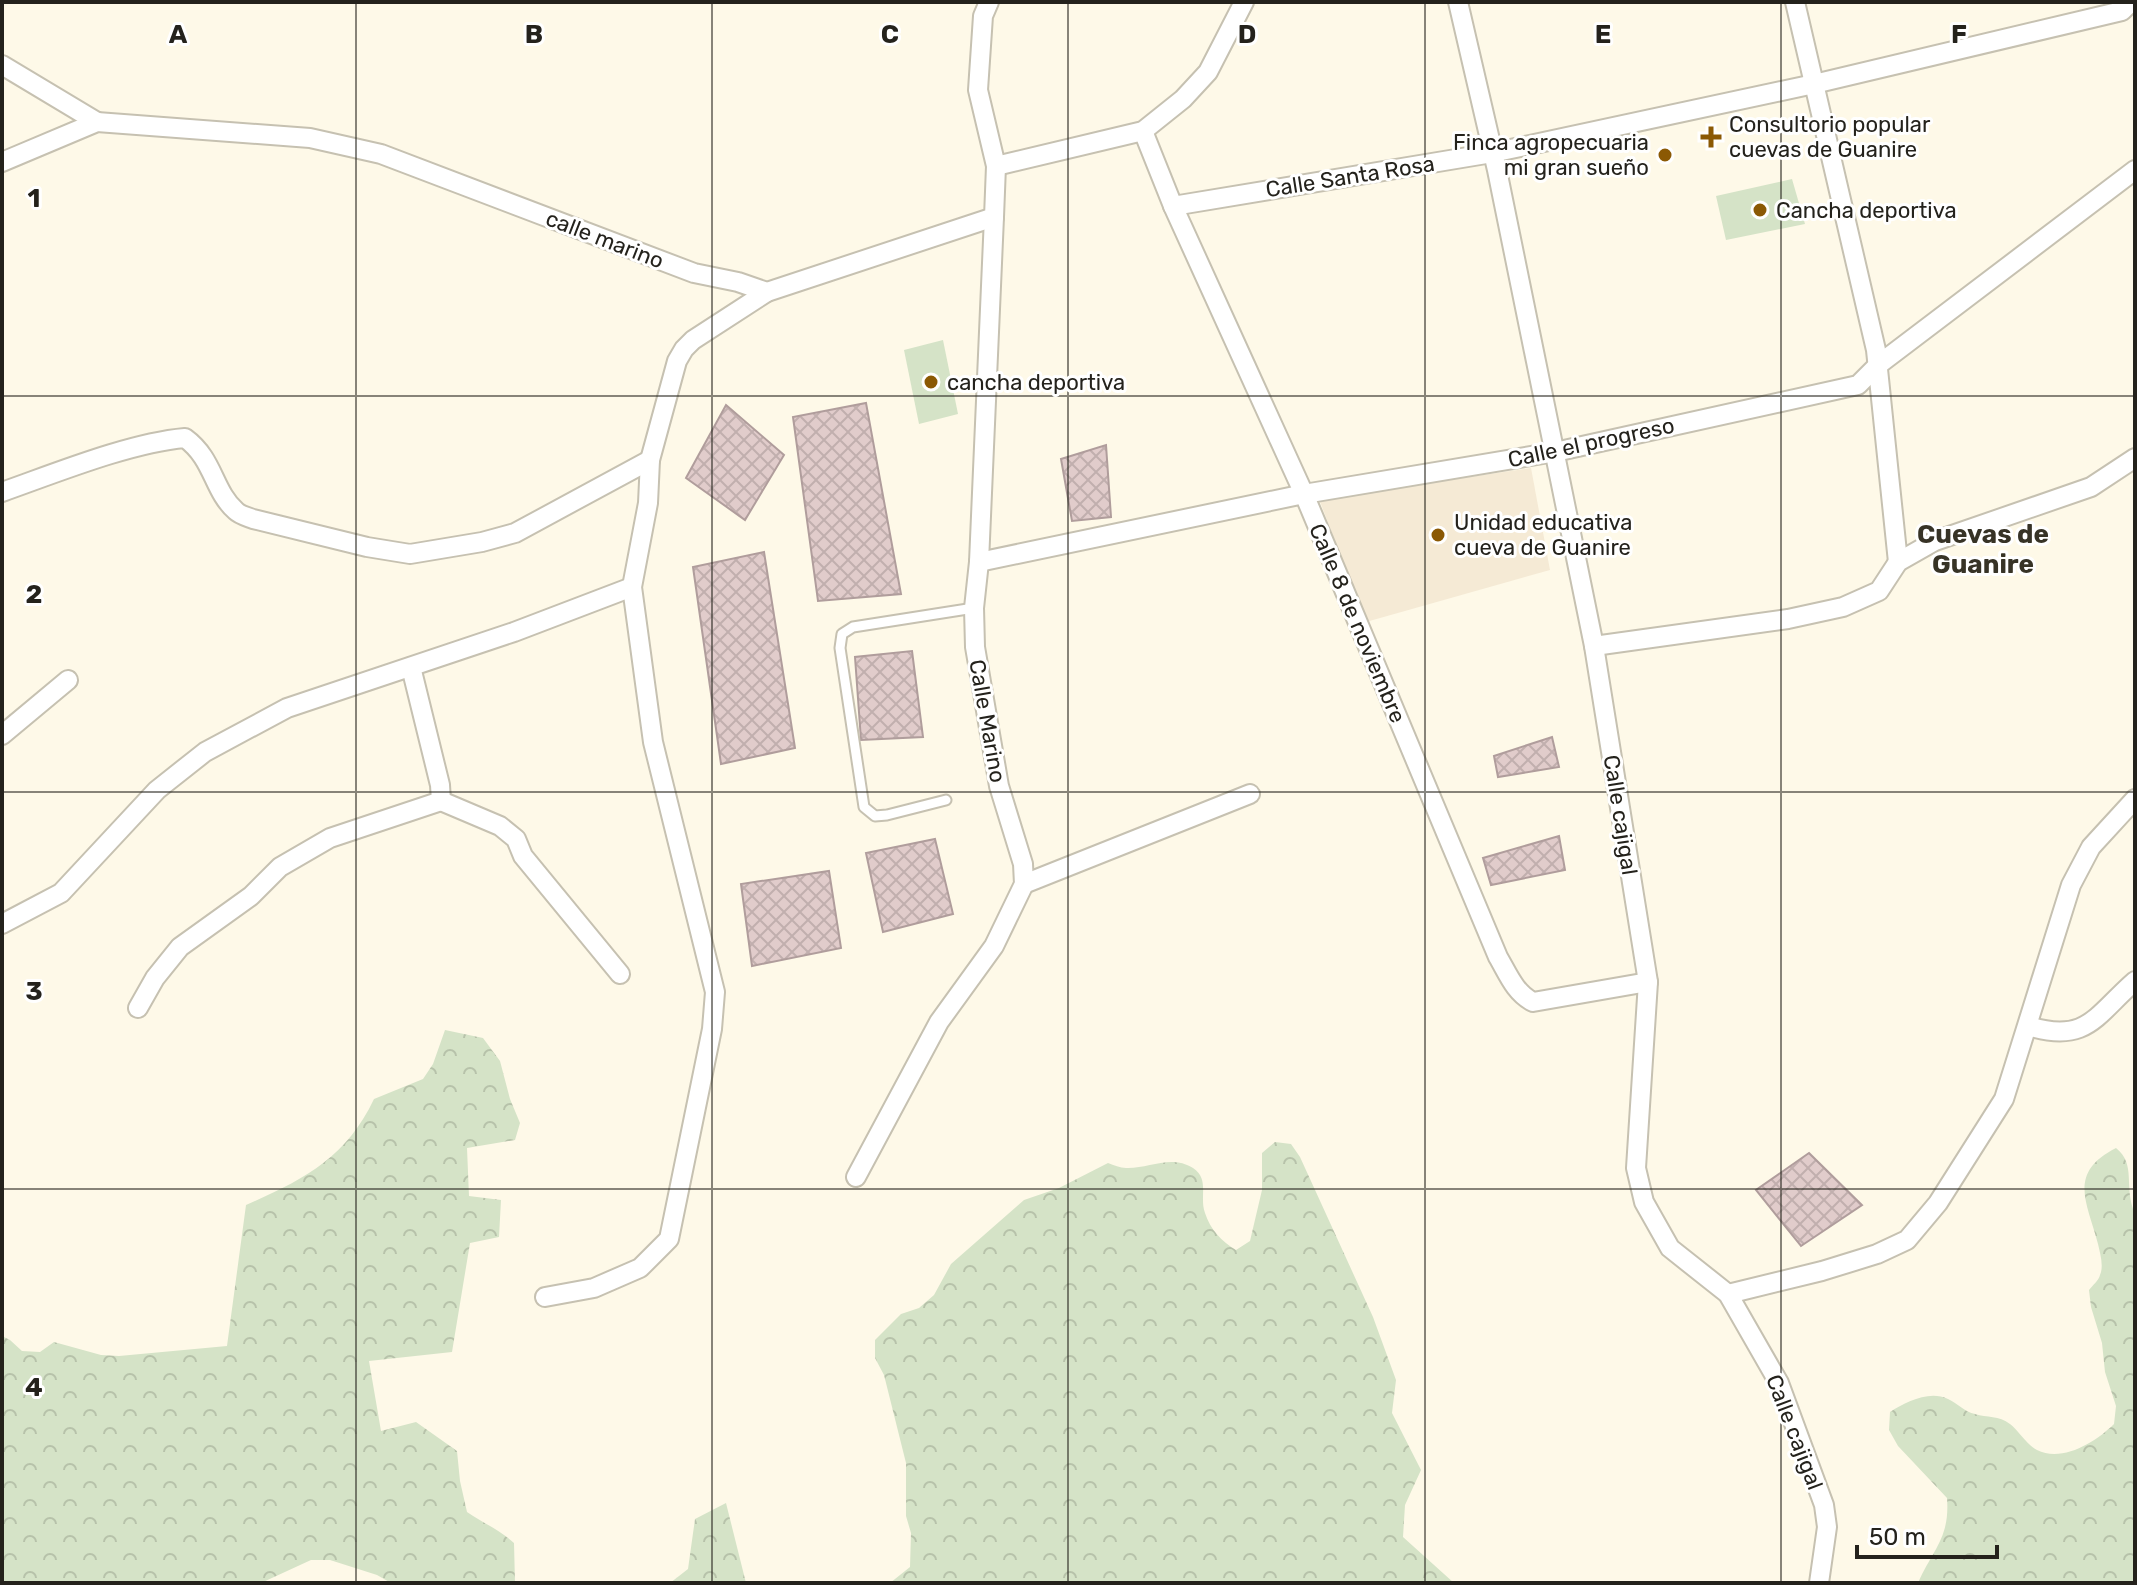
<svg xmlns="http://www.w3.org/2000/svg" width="2137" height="1585" viewBox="0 0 2137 1585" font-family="Rubik,sans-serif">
	<defs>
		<pattern id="forest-crowns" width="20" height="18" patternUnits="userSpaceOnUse" patternTransform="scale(2)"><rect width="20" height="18" fill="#d5e3c7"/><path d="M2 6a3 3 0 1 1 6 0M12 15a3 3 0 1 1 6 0" fill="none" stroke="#b7c2aa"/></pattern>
		<pattern id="building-cross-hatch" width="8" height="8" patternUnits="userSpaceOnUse" patternTransform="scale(2)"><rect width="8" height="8" fill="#e1cccb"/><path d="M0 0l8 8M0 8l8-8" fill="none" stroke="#c1afae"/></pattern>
	</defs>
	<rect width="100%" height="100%" fill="#fef9e8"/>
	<path fill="#f5ead5" d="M1531,468L1550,570L1366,622L1319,499Z"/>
	<g fill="#d5e3c7">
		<path d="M1792,179L1805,224L1726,240L1716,196Z"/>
		<path d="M943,340L958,414L919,424L904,350Z"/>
	</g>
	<g fill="url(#forest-crowns)">
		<path d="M445,1030L483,1038L500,1061L510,1099L520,1123L515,1140L467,1148L469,1196L501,1200L499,1237L470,1243L452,1352L369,1361L381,1431L416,1422L457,1451L460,1481L467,1512C483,1523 500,1530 514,1543L515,1583H391L377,1575L330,1560H311L261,1583H2V1336L10,1340L22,1351L40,1352L54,1342L101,1355L119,1356L227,1346L246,1205C303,1180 346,1158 374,1099L423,1079L433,1064Z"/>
		<path d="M1275,1142L1291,1144L1300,1157L1373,1317L1396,1380L1392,1413L1421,1470L1405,1505L1403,1537L1454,1583H890L910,1567L911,1533L906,1516V1463L884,1375L875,1358V1340L901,1314L919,1308L934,1295L951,1264L1024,1200L1059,1188L1108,1163C1114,1165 1120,1168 1126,1168C1148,1169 1171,1154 1193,1168C1210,1179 1199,1197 1205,1213C1210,1229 1222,1242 1236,1250L1250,1241L1262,1190V1153Z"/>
		<path d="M2116,1148C2137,1165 2123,1186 2135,1214V1583H1918C1933,1549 1950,1538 1947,1498L1898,1446L1889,1430L1890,1412C1906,1402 1929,1390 1948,1399C1957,1403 1965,1412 1975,1414C1987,1418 1999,1415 2010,1424C2019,1431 2026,1444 2037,1450C2062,1463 2096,1442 2114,1424L2116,1406L2105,1372L2102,1343L2091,1307L2089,1290C2092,1286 2099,1280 2100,1275C2104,1266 2100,1253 2098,1244C2087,1202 2067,1173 2116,1148Z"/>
		<path d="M726,1503L746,1583H670L688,1569L695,1519Z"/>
	</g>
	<g fill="url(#building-cross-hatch)" stroke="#b09d9c" stroke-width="2">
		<path d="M866,403L901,594L818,601L793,417Z"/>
		<path d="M726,405L784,455L745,520L686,478Z"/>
		<path d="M1106,445L1111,517L1072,521L1061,459Z"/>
		<path d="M764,552L795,748L721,764L693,567Z"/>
		<path d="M912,651L923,737L861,740L855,657Z"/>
		<path d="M1552,737L1559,767L1498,777L1494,756Z"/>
		<path d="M1559,836L1565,870L1491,885L1483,858Z"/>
		<path d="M935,839L953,914L883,932L866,853Z"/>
		<path d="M829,871L841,948L752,966L741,884Z"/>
		<path d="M1809,1153L1862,1205L1801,1246L1756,1190Z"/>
	</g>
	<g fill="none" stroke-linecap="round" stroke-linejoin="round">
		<defs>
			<path id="service" d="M946,800L887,815L875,816L864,807L840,648L842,634L853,627L974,608"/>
			<g id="minor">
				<path d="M1458,2L1497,170L1594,646L1648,982L1636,1168L1644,1202L1670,1248L1728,1294L1779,1383L1824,1505L1827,1527L1819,1583"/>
				<path d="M1795,2L1876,350L1898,562"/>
				<path d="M2,65L97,122"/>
				<path d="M1143,131L1173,206L1304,494L1498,957C1508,974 1515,993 1533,1002L1648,982"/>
				<path d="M2,162L97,122L310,138L381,154L694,273L738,282L767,292L994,217L996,166L978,90L983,16L989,2"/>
				<path d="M996,166L1143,131L1183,99L1208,72L1244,2"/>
				<path d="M1173,206L1492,153L1814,84L2122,11L2131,2"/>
				<path d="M2,492C56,473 129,443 185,438C214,459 213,491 236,511C240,515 248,517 253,519L367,547L410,554L482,542L515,533L650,460"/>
				<path d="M979,562L1304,494L1555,452L1858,385L1878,365L2135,170"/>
				<path d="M1594,646L1788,619L1843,607L1879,591L1898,562L1935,541L2091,487L2135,458"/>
				<path d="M2,735L68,680"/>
				<path d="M441,801L500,826L516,839L523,856L620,974"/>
				<path d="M1024,884L1250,794"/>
				<path d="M2,924L61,893L157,790L205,752L287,708L514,632L632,587"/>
				<path d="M138,1008L155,978L180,947L251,896L280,867L330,838L441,801L440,785L411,667"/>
				<path d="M2028,1026C2087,1044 2095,1016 2135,981"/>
				<path d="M856,1177L939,1022L994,946L1024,884L1023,864L999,786L975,647L974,608L979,562L994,217"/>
				<path d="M1728,1294L1822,1271L1877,1254L1907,1240L1938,1203L2004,1099L2071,885L2091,847L2135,799"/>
				<path d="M545,1297L594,1288L640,1268L669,1239L712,1029L715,992L653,742L632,587L648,503L650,460L677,361L684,349L693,340L767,292"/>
			</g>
		</defs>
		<use href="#service" stroke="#c6c1b1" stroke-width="13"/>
		<use href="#minor" stroke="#c6c1b1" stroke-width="22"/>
		<use href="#service" stroke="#fff" stroke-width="9"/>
		<use href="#minor" stroke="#fff" stroke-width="18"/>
	</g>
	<path fill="none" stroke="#24221c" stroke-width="2" stroke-opacity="0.55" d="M356,2V1583M712,2V1583M1068,2V1583M1425,2V1583M1781,2V1583M2,396H2135M2,792H2135M2,1189H2135"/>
	<g fill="#8b5904" stroke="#fff" stroke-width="3">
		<path d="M1707 125h8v8h8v8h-8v8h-8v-8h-8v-8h8z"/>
		<circle cx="1665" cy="155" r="8"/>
		<circle cx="1760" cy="210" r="8"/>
		<circle cx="931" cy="382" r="8"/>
		<circle cx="1438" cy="535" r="8"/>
	</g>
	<g text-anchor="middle" stroke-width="6" stroke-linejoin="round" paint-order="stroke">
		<g font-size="22" fill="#24221c" stroke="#fff" text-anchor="start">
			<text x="1729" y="132">Consultorio popular<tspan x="1729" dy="25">cuevas de Guanire</tspan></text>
			<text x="1649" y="150" text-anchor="end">Finca agropecuaria<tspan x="1649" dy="25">mi gran sueño</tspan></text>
			<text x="1776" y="218">Cancha deportiva</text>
			<text x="947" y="390">cancha deportiva</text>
			<text x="1454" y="530">Unidad educativa<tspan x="1454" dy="25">cueva de Guanire</tspan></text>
		</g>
		<g font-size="22" fill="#24221c" stroke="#fff">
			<text transform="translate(1350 176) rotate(-9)" y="8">Calle Santa Rosa</text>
			<text transform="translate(605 239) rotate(21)" y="8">calle marino</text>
			<text transform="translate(1591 442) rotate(-12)" y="8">Calle el progreso</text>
			<text transform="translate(1358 623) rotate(67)" y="8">Calle 8 de noviembre</text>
			<text transform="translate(988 721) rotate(80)" y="8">Calle Marino</text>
			<text transform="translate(1621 815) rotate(81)" y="8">Calle cajigal</text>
			<text transform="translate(1795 1432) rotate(69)" y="8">Calle cajigal</text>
		</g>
		<g font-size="26" font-weight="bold" fill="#373326" stroke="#fff">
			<text x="1983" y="543">Cuevas de<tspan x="1983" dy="30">Guanire</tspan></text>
		</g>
	</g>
	<g font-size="26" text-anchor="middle" font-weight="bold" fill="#24221c" stroke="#fff" stroke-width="6" stroke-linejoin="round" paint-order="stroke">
		<text x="178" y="43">A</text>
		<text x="534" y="43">B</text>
		<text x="890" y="43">C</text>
		<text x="1247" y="43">D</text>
		<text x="1603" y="43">E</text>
		<text x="1959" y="43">F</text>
		<text x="34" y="207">1</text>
		<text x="34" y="603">2</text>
		<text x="34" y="1000">3</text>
		<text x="34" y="1396">4</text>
	</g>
	<rect width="2137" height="1585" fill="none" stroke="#24221c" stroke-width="8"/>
	<path d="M1857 1545v12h140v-12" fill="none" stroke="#24221c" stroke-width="4"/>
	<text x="1869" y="1545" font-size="24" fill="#24221c" stroke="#ffffff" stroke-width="6" paint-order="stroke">50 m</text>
</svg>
